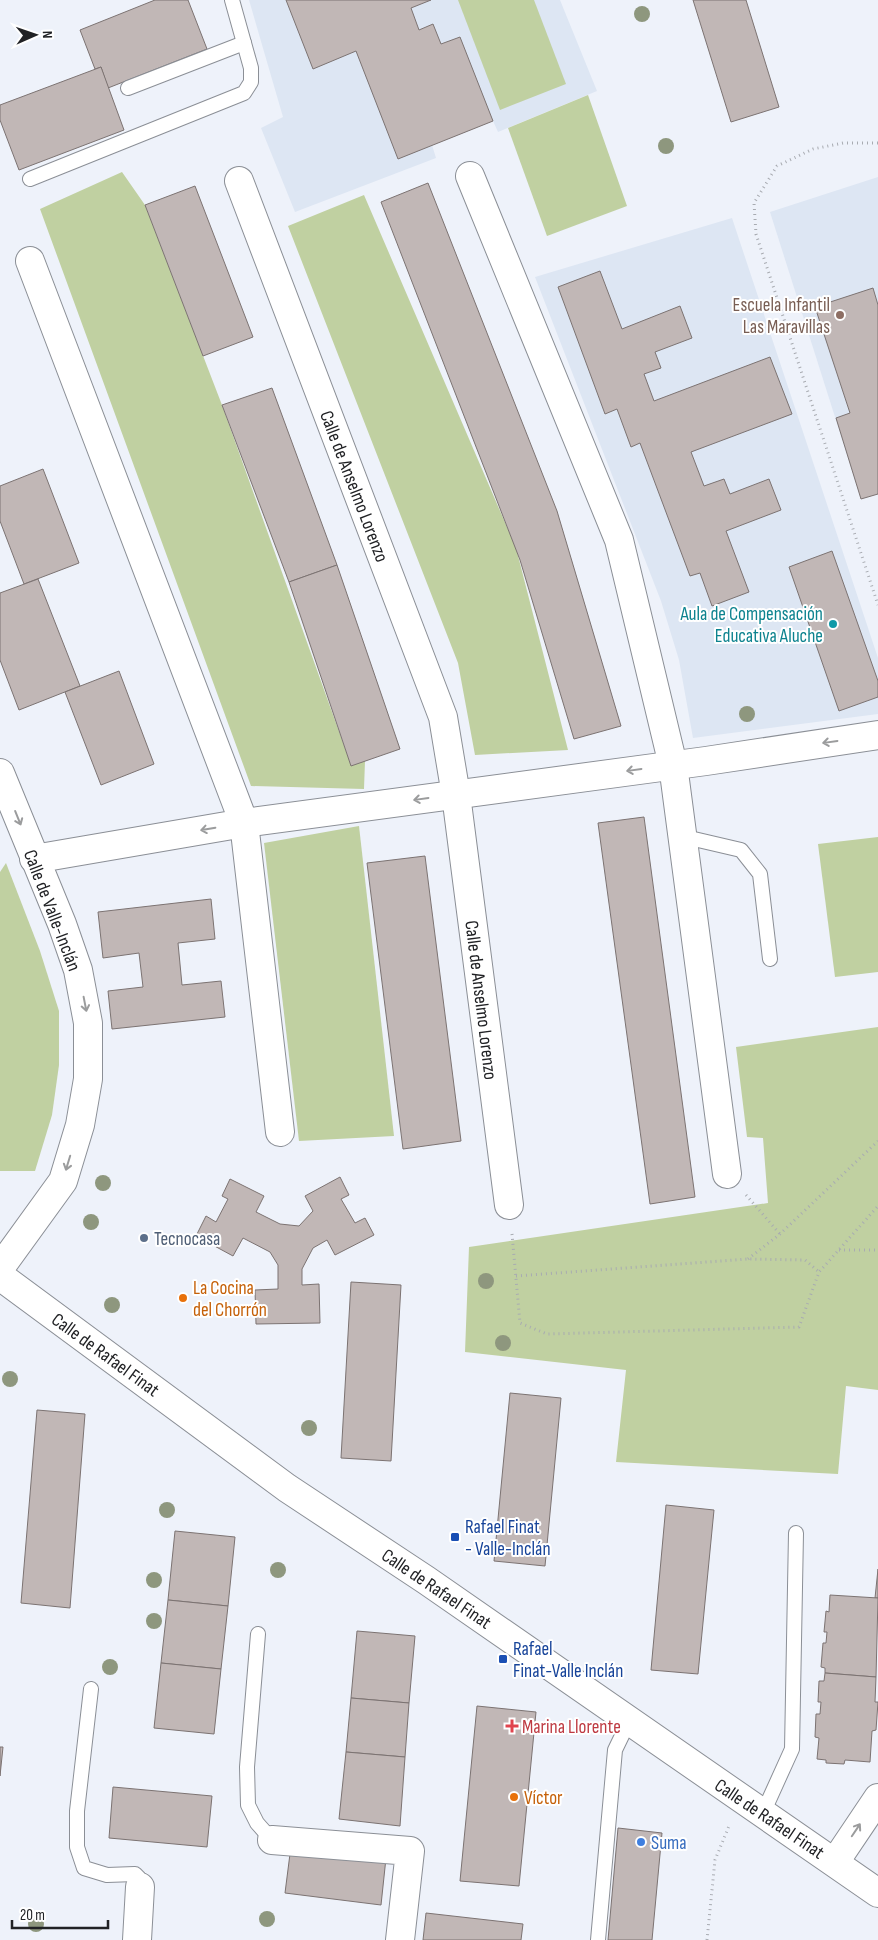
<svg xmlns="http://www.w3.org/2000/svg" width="878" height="1940" viewBox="0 0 878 1940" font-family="'Sofia Sans Condensed',sans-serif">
	<rect width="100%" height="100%" fill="#eef2fa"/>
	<g fill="#dde6f3">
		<path d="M249,0H560L597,91L498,132L493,121L432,145L436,158L295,212L261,128L283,117Z"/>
		<path d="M878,177V494L861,499L770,212Z"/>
		<path d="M732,218L878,658V714L693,738L679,660L661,601L535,277Z"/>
	</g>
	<g fill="#c0d0a1">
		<path d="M458,0H534L566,84L500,110Z"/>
		<path d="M588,95L627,206L547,236L508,128Z"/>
		<path d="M122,172L145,205L222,405L351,765L365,761L364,789L251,786L40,209Z"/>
		<path d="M364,195L516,548L568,750L475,755L458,663L288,226Z"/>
		<path d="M359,826L394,1136L299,1141L264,843Z"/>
		<path d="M878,837V972L835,977L818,844Z"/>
		<path d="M6,863L40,951L59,1011V1065L52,1115L35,1171H0V872Z"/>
		<path d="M878,1027V1390L846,1386L838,1474L616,1462L626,1370L465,1352L469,1247L768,1203L763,1138L747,1137L736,1047Z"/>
	</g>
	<g fill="#c1b7b6" stroke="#7c7372">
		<path d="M155,0H188L207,49L108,88L101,67L95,69L80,30Z"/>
		<path d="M286,0H431L411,8L419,30L433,24L441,44L460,37L493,121L398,159L356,51L313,69Z"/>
		<path d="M693,0H746L779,107L731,122Z"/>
		<path d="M101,67L124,130L19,170L0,120V105Z"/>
		<path d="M428,183L557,511L621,726L574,739L520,560L381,202Z"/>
		<path d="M195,186L253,337L203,356L145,205Z"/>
		<path d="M600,271L622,329L680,306L692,338L655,352L661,368L644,374L654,401L770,357L792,414L691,452L704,486L724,479L730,494L769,479L781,510L726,531L749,592L712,606L700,573L690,576L640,443L631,447L617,409L605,414L558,287Z"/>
		<path d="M873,288L878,305V494L861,499L836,418L850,413L815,307Z"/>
		<path d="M272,388L337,565L289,582L222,405Z"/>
		<path d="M43,469L79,563L24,584L0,521V486Z"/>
		<path d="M832,551L878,681V697L839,711L789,567Z"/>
		<path d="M337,565L400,749L351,766L289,582Z"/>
		<path d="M38,579L80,686L19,710L0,660V593Z"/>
		<path d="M119,671L154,764L101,785L65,692Z"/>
		<path d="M644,817L695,1197L650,1204L598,823Z"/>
		<path d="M425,856L461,1141L403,1149L367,863Z"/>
		<path d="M211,899L215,939L178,943L182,985L221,981L225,1017L112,1029L108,991L143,987L139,953L103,958L98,912Z"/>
		<path d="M340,1177L349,1195L341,1199L355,1223L365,1218L374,1235L335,1255L327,1240L313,1248L302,1269V1285L319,1284L320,1323L256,1324L255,1290L278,1289V1265L270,1252L243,1238L233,1256L196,1236L206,1216L216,1222L228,1199L222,1196L230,1179L264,1196L256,1212L280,1224L299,1226L313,1211L305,1196Z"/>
		<path d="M351,1282L401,1285L391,1461L341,1458Z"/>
		<path d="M510,1393L561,1398L545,1566L494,1561Z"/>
		<path d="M37,1410L85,1414L70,1608L21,1603Z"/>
		<path d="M666,1505L714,1510L698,1674L651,1670Z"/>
		<path d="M175,1531L235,1537L228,1606L168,1600Z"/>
		<path d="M878,1569V1598H875Z"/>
		<path d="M830,1595L878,1598L876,1677L825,1673V1668L821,1667L823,1643H826L827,1632H824L826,1611L829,1612Z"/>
		<path d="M168,1600L228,1606L221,1669L161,1663Z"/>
		<path d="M357,1631L415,1636L409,1703L351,1698Z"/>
		<path d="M161,1663L221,1669L214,1734L154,1728Z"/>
		<path d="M825,1673L876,1677L875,1702H878L876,1730L872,1731L870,1762L845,1760L844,1764L826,1763V1760L817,1759L819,1738L815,1737L816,1714H820L821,1702H818L819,1681H824Z"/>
		<path d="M351,1698L409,1703L405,1757L346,1752Z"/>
		<path d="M477,1706L536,1712L519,1886L460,1881Z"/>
		<path d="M0,1747H3L0,1776Z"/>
		<path d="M346,1752L405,1757L400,1826L339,1819Z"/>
		<path d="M113,1787L212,1796L207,1847L109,1838Z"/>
		<path d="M618,1828L662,1833L652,1940H608Z"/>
		<path d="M291,1846L386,1858L381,1905L285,1893Z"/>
		<path d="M426,1913L523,1924L521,1940H423Z"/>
	</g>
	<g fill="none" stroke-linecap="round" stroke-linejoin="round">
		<defs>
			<g id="lane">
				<path d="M128,88L244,43"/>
				<path d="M30,179L244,93L251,82V68L232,0"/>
				<path d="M681,836L741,850L760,874L770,959"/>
				<path d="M258,1634L247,1767L248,1805L257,1823L272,1840"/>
				<path d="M91,1689L77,1811V1847L84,1868L107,1875L135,1874L139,1878L140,1887"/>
				<path d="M763,1813L792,1749L796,1533"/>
				<path d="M598,1940L615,1750L629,1721"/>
			</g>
			<g id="street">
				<path d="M470,176L619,540L673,765L727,1174"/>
				<path d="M239,181L443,717L456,795L509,1205"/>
				<path d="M30,261L244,823L280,1132"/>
				<path d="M0,773L62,924L78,970L88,1023V1079L80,1125L63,1181L0,1268"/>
				<path d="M34,859L244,823L706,761L878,735"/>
				<path d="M0,1276L287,1488L426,1580L878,1893"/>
				<path d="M272,1840L410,1851L400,1940"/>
				<path d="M835,1862L878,1798"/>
				<path d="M137,1940L140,1887"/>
			</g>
		</defs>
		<use href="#lane" stroke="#8b8f96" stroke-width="16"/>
		<use href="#street" stroke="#8b8f96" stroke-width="30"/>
		<g stroke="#a8abb1" stroke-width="3" stroke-dasharray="1 4" stroke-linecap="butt">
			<path d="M878,143H843L813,149L777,166L754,203L756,234L878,605"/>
			<path d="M746,1195L780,1234"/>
			<path d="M512,1234L520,1323L547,1334L799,1327L819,1272L878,1206"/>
			<path d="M839,1250H878"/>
			<path d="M748,1259L780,1234L878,1141"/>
			<path d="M516,1276L748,1259L805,1260L819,1272"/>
			<path d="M707,1940L715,1860L729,1826"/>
		</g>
		<use href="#lane" stroke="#fff" stroke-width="14"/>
		<use href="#street" stroke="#fff" stroke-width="28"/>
	</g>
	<g fill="#8e977e">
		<circle cx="642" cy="14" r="8"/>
		<circle cx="666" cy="146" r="8"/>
		<circle cx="747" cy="714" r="8"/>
		<circle cx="103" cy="1183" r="8"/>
		<circle cx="91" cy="1222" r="8"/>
		<circle cx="486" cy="1281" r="8"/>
		<circle cx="112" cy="1305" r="8"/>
		<circle cx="503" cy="1343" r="8"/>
		<circle cx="10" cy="1379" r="8"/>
		<circle cx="309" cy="1428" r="8"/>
		<circle cx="167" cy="1510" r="8"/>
		<circle cx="278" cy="1570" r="8"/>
		<circle cx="154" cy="1580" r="8"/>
		<circle cx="154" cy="1621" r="8"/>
		<circle cx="110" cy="1667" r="8"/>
		<circle cx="267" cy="1919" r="8"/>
		<circle cx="36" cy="1924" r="8"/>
	</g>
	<defs><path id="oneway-shaft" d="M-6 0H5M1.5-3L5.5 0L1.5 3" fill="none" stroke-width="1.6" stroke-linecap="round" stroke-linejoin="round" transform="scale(1.25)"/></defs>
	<g stroke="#9b9c9d">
		<use href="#oneway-shaft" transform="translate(830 742) rotate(172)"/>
		<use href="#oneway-shaft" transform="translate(634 770) rotate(172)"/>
		<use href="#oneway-shaft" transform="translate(421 799) rotate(172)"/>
		<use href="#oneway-shaft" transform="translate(18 818) rotate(68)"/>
		<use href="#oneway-shaft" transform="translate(208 829) rotate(170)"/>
		<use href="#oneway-shaft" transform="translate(85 1004) rotate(79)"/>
		<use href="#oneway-shaft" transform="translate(68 1163) rotate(107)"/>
		<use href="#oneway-shaft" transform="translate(856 1830) rotate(-56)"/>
	</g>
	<circle fill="#8d6e63" stroke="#fff" stroke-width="2" cx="840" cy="315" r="5"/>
	<circle fill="#0f9aa8" stroke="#fff" stroke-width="2" cx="833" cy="624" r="5"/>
	<circle fill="#5c6f8a" stroke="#fff" stroke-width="2" cx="144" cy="1238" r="5"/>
	<g fill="#e8710a" stroke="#fff" stroke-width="2">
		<circle cx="183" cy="1298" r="5"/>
		<circle cx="514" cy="1797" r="5"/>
	</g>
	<g fill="#1a4fb4" stroke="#fff" stroke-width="2">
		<rect x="450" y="1532" width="10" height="10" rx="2.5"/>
		<rect x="498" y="1654" width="10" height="10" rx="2.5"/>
	</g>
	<path fill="#e0444e" stroke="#fff" stroke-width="2" d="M509.5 1718.5h5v5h5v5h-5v5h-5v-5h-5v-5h5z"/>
	<circle fill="#3f7fe0" stroke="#fff" stroke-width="2" cx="641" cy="1842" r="5"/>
	<g text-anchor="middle" stroke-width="4" stroke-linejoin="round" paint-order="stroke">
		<g font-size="19" fill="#785e54" stroke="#fff" text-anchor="end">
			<text x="830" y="311">Escuela Infantil<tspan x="830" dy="22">Las Maravillas</tspan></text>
		</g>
		<g font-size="19" fill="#212225" stroke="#fff">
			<text transform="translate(355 486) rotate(69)" y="7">Calle de Anselmo Lorenzo</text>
			<text transform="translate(53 910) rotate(69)" y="7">Calle de Valle-Inclán</text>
			<text transform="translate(482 1000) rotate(83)" y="7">Calle de Anselmo Lorenzo</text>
			<text transform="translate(106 1354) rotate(36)" y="7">Calle de Rafael Finat</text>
			<text transform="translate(437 1588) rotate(34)" y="7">Calle de Rafael Finat</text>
			<text transform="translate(770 1818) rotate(34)" y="7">Calle de Rafael Finat</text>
		</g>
		<g font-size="19" fill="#0d838f" stroke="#fff" text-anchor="end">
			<text x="823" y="620">Aula de Compensación<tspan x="823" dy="22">Educativa Aluche</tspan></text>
		</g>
		<g font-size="19" fill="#4e5e75" stroke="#fff" text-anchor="start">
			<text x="154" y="1245">Tecnocasa</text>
		</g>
		<g font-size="19" fill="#c56008" stroke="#fff" text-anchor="start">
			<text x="193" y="1294">La Cocina<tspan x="193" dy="22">del Chorrón</tspan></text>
			<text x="524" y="1804">Víctor</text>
		</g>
		<g font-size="19" fill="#164399" stroke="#fff" text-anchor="start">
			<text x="465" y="1533">Rafael Finat<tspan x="465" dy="22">- Valle-Inclán</tspan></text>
			<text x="513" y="1655">Rafael<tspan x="513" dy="22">Finat-Valle Inclán</tspan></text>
		</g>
		<g font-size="19" fill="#be3a42" stroke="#fff" text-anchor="start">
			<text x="522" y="1733">Marina Llorente</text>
		</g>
		<g font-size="19" fill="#366cbe" stroke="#fff" text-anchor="start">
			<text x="651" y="1849">Suma</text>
		</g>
	</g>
	<g transform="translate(35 35) rotate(88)" stroke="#ffffff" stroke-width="4" paint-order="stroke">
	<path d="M0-4L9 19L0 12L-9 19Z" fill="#212225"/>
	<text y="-8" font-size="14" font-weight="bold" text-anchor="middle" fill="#212225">N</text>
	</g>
	<path d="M12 1920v8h96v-8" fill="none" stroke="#212225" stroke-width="2.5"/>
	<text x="20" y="1920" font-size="15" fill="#212225" stroke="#ffffff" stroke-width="4" paint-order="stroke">20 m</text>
</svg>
